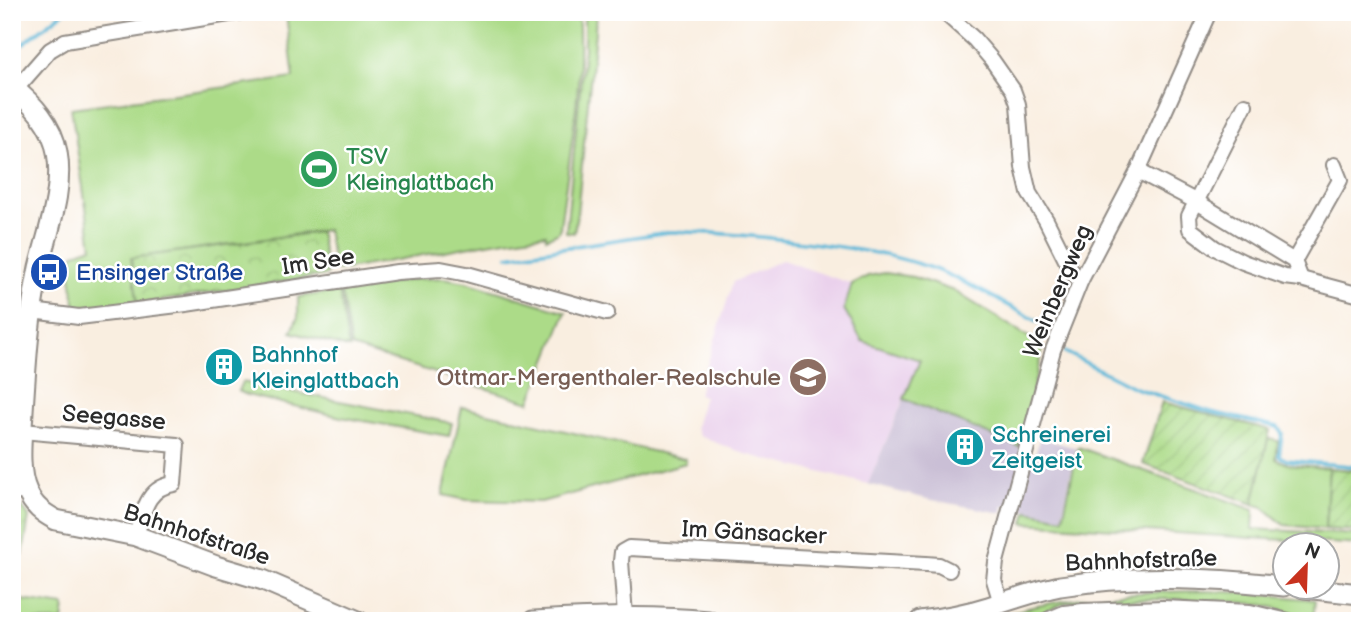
<svg xmlns="http://www.w3.org/2000/svg" width="1372" height="633" viewBox="0 0 1372 633" font-family="'Balsamiq Sans',sans-serif">
	<defs>
		<pattern id="park-crowns" width="20" height="18" patternUnits="userSpaceOnUse" patternTransform="scale(1.75)"><rect width="20" height="18" fill="#acdb88"/><path d="M2 6a3 3 0 1 1 6 0M12 15a3 3 0 1 1 6 0" fill="none" stroke="#94bc76"/></pattern>
		<pattern id="garden-furrows" width="10" height="10" patternUnits="userSpaceOnUse" patternTransform="scale(1.75)"><rect width="10" height="10" fill="#acdb88"/><path d="M-1 1l2-2M0 10L10 0M9 11l2-2" fill="none" stroke="#94bc76"/></pattern>
	</defs>
	<rect width="100%" height="100%" fill="#fff"/>
	<filter id="ink" filterUnits="userSpaceOnUse"><feTurbulence type="fractalNoise" baseFrequency=".0143" numOctaves="2"/><feDisplacementMap in="SourceGraphic" scale="14" xChannelSelector="R" yChannelSelector="G"/><feConvolveMatrix kernelMatrix="1 2 1 2 8 2 1 2 1" color-interpolation-filters="sRGB"/></filter>
	<filter id="wash" filterUnits="userSpaceOnUse"><feTurbulence type="fractalNoise" baseFrequency=".00686" numOctaves="4" result="noise"/><feDisplacementMap in="SourceGraphic" scale="28" xChannelSelector="R" yChannelSelector="G"/><feGaussianBlur stdDeviation="1.57" result="paint"/><feColorMatrix in="noise" values="0 0 0 0 0 0 0 0 0 0 0 0 0 0 0 0 0 1.4 0 .05"/><feComposite in="paint" operator="in"/></filter>
	<g filter="url(#wash)">
		<rect width="100%" height="100%" fill="#f9eee0"/>
		<path fill="#ead1ec" d="M782,260L852,284L844,309L920,360L868,484L745,454L699,436L695,427L704,396L698,394L733,282Z"/>
		<path fill="#cabfd6" d="M904,399L1035,455L1040,438L1076,448L1062,517L1004,505L1002,513L927,499L868,484Z"/>
		<g fill="#acdb88" stroke="#6c835a" stroke-width="2">
			<path d="M298,12H578C584,84 569,157 560,228L557,233L546,238V234L493,242L337,271L334,267L327,230L132,258L138,304L76,310L69,263L75,253L92,247L71,108L294,78L286,14Z"/>
			<path d="M584,12H596L595,32L577,214L574,233L566,232L584,49Z"/>
			<path d="M885,273L913,277L954,291L1040,344L1042,352L1019,447L904,399L920,360L862,341L844,309L852,284L868,276Z"/>
			<path d="M444,278L466,282L566,312L530,402L351,347L341,290L417,279Z"/>
			<path d="M339,291L349,348L291,332L298,317V297Z"/>
			<path d="M242,382L452,423L449,436L341,417L247,395L238,391Z"/>
			<path d="M462,407L686,459V463L541,502L467,500L443,495Z"/>
			<path d="M1268,439L1278,441L1276,459L1288,464L1329,468L1325,529L1284,525L1263,507L1253,504Z"/>
			<path d="M1078,447L1254,510L1253,529L1360,535V545L1024,523L1027,511L1063,518Z"/>
			<path d="M1205,591L1251,593L1315,600L1313,621L1291,612L1265,605L1228,601L1176,599L1089,600L1066,603L1051,609L1031,621H1002L1005,615C1019,609 1033,607 1047,604C1099,593 1152,592 1205,591Z"/>
			<path d="M22,600L65,606L63,621H13L12,604Z"/>
		</g>
		<g fill="url(#park-crowns)" stroke="#6c835a" stroke-width="2">
			<path d="M320,232L327,275L138,304L131,258Z"/>
			<path d="M12,504C20,503 25,511 29,517L23,554L12,546Z"/>
		</g>
		<g fill="url(#garden-furrows)" stroke="#6c835a" stroke-width="2">
			<path d="M1162,402L1270,430L1253,504L1143,464Z"/>
			<path d="M1329,468L1360,471V531L1325,529Z"/>
		</g>
		<g fill="none" stroke-linecap="round" stroke-linejoin="round">
			<g stroke="#59b7d8" stroke-width="3.5">
				<path d="M12,52L64,12"/>
				<path d="M508,256L669,232C709,231 747,235 787,240C836,246 887,252 934,269C971,283 1004,304 1039,322"/>
				<path d="M1065,352L1135,388L1211,412L1278,427L1282,433L1279,456L1287,460L1360,467"/>
			</g>
		</g>
	</g>
	<g filter="url(#ink)">
		<g fill="none" stroke-linecap="round" stroke-linejoin="round">
			<defs>
				<g id="minor">
					<path d="M944,12L974,39L992,60L1013,90L1018,104L1023,167L1029,193L1046,220L1073,274L1081,280"/>
					<path d="M15,90L50,50L65,41L241,12"/>
					<path d="M1245,105L1189,216L1190,229L1215,248L1243,262L1285,277L1301,279L1360,295"/>
					<path d="M1138,171L1197,202L1294,261L1301,279"/>
					<path d="M1294,261L1340,180L1334,165"/>
					<path d="M32,311L79,317L186,304L397,272L441,269L467,274L607,313"/>
					<path d="M22,431L177,445L174,484C146,487 143,514 136,536"/>
					<path d="M12,493L27,491"/>
					<path d="M1001,603L994,580L996,562L1053,350L1081,280L1138,171L1209,12"/>
					<path d="M625,616L621,561L622,552L629,548L926,564L939,565L949,570"/>
					<path d="M1045,621L1064,613L1083,611L1163,608L1250,612L1288,621"/>
				</g>
				<g id="secondary">
					<path d="M12,87C33,104 52,124 57,152C64,190 48,230 39,268C29,315 26,363 23,411C22,434 17,470 27,491C33,506 43,513 56,520L136,536L216,566L263,580L358,621"/>
					<path d="M1304,588L1360,594"/>
					<path d="M533,621C592,618 650,615 708,621"/>
					<path d="M920,621C943,618 966,614 988,607C1012,600 1035,591 1060,586C1134,574 1211,578 1284,586"/>
				</g>
			</defs>
			<use href="#minor" stroke="#928c86" stroke-width="18"/>
			<use href="#secondary" stroke="#928c86" stroke-width="23"/>
			<use href="#minor" stroke="#fff" stroke-width="14"/>
			<use href="#secondary" stroke="#fff" stroke-width="19"/>
		</g>
	</g>
	<defs>
		<symbol id="stadium-disc" viewBox="-11 -11 22 22"><circle r="9.5" fill="#2e9e5b" stroke="#fff"/><path d="M0-5a6.5 5 0 1 0 0 10a6.5 5 0 1 0 0-10ZM-3.5-1.8h7v3.6h-7Z" fill="#fff"/></symbol>
		<symbol id="bus-disc" viewBox="-11 -11 22 22"><circle r="9.5" fill="#1a4fb4" stroke="#fff"/><path d="M-5-6H5V4H4V6H2V4H-2V6H-4V4H-5ZM-3.5-4V0h7V-4ZM-3.5 1.2v1.5H-2V1.2ZM2 1.2v1.5H3.5V1.2Z" fill="#fff"/></symbol>
		<symbol id="building-disc" viewBox="-11 -11 22 22"><circle r="9.5" fill="#0f9aa8" stroke="#fff"/><path d="M-4-6H4V6H1V3H-1V6H-4ZM-2.5-4.3h1.7v1.8h-1.7ZM.8-4.3h1.7v1.8H.8ZM-2.5-1h1.7V.8h-1.7ZM.8-1h1.7V.8H.8Z" fill="#fff"/></symbol>
		<symbol id="school-disc" viewBox="-11 -11 22 22"><circle r="9.5" fill="#8d6e63" stroke="#fff"/><path d="M0-5L7-2L0 1L-7-2ZM-4 1L0 2.5L4 1V4Q0 6-4 4Z" fill="#fff"/></symbol>
	</defs>
	<g fill-rule="evenodd">
		<use href="#stadium-disc" x="297" y="147" width="44" height="44"/>
		<use href="#bus-disc" x="27" y="250" width="44" height="44"/>
		<use href="#building-disc" x="202" y="345" width="44" height="44"/>
		<use href="#school-disc" x="786" y="355" width="44" height="44"/>
		<use href="#building-disc" x="943" y="425" width="44" height="44"/>
	</g>
	<g text-anchor="middle" stroke-width="5" stroke-linejoin="round" paint-order="stroke">
		<g font-size="23" fill="#27864d" stroke="#fff" text-anchor="start">
			<text x="346" y="164">TSV<tspan x="346" dy="26">Kleinglattbach</tspan></text>
		</g>
		<g font-size="23" fill="#2b2b2b" stroke="#fff">
			<text transform="translate(318 261) rotate(-9)" y="8">Im See</text>
			<text transform="translate(1057 291) rotate(-67)" y="8">Weinbergweg</text>
			<text transform="translate(114 417) rotate(5)" y="8">Seegasse</text>
			<text transform="translate(754 532) rotate(3)" y="8">Im Gänsacker</text>
			<text transform="translate(197 534) rotate(18)" y="8">Bahnhofstraße</text>
			<text transform="translate(1141 560) rotate(-2)" y="8">Bahnhofstraße</text>
		</g>
		<g font-size="23" fill="#164399" stroke="#fff" text-anchor="start">
			<text x="76" y="280">Ensinger Straße</text>
		</g>
		<g font-size="23" fill="#0d838f" stroke="#fff" text-anchor="start">
			<text x="251" y="362">Bahnhof<tspan x="251" dy="26">Kleinglattbach</tspan></text>
			<text x="992" y="442">Schreinerei<tspan x="992" dy="26">Zeitgeist</tspan></text>
		</g>
		<g font-size="23" fill="#785e54" stroke="#fff" text-anchor="end">
			<text x="781" y="385">Ottmar-Mergenthaler-Realschule</text>
		</g>
	</g>
	<rect width="1372" height="633" fill="none" stroke="#fff" stroke-width="42"/>
	<g transform="translate(1306 566) rotate(23)"><circle r="33" fill="#ffffff" stroke="#aaaaaa" stroke-width="2"/>
	<path d="M0-5L12 26L0 18L-12 26Z" fill="#c8321e"/>
	<text y="-10" font-size="19" font-weight="bold" text-anchor="middle" fill="#2b2b2b">N</text>
	</g>
</svg>
